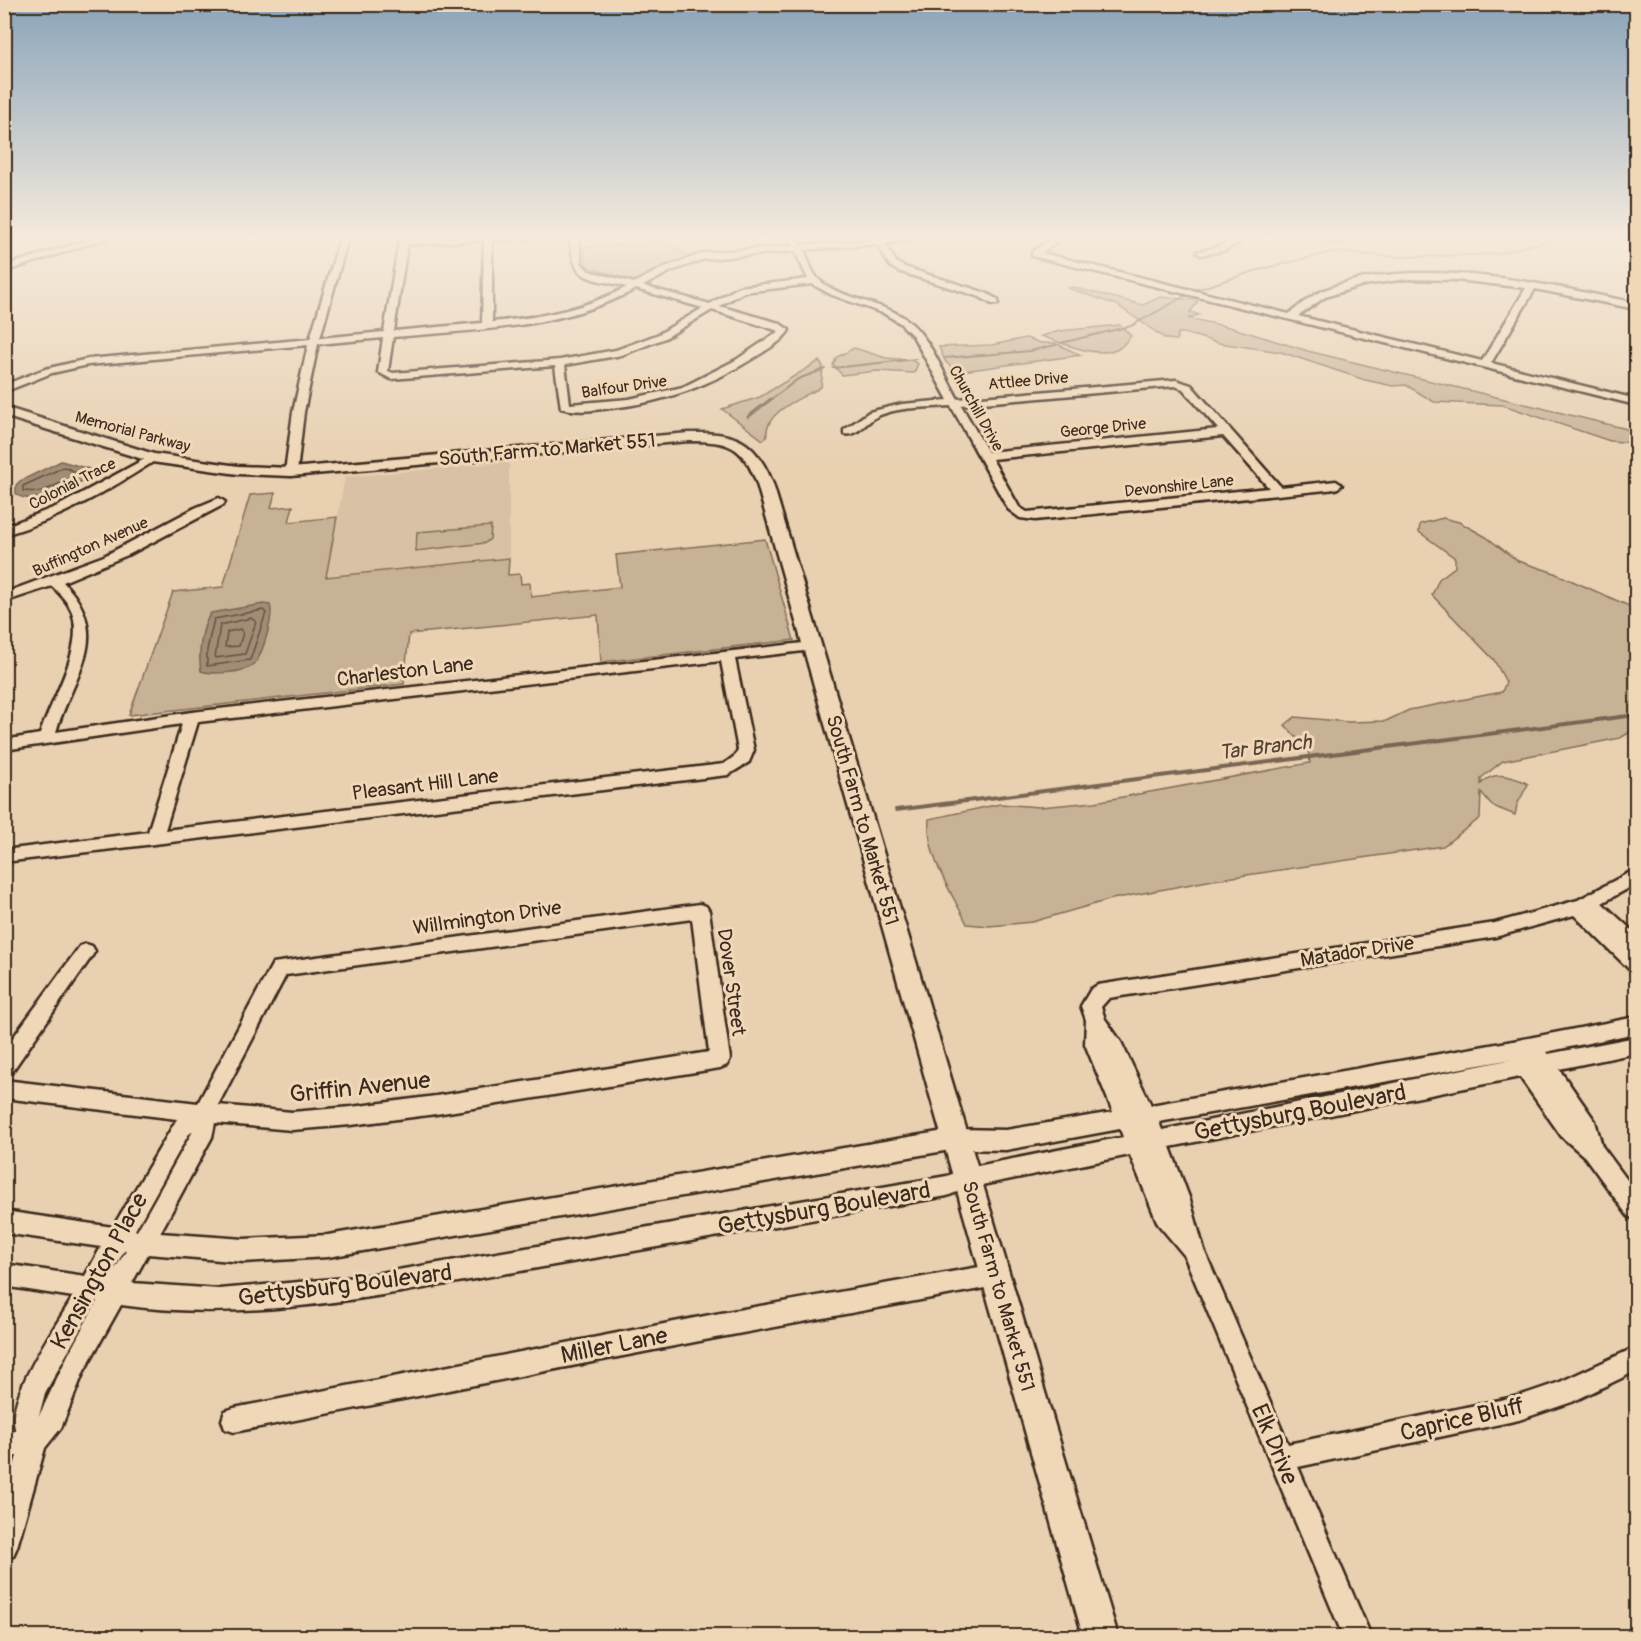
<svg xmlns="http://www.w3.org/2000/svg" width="1641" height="1641" viewBox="0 0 1641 1641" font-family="Pangolin,sans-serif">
	<rect width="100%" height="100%" fill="#e8d0b1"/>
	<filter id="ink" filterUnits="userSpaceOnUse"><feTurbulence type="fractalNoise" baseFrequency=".0167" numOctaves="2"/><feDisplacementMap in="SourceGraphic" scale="12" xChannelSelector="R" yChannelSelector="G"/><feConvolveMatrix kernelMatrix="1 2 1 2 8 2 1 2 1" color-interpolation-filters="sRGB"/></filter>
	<g filter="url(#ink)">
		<path fill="#d8c1a4" d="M509,462V558L326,577L345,477Z"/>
		<g fill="#c8b296" stroke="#826e5a" stroke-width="1.5">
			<path d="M664,241L689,257L636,282L587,266L584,247Z"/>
			<path d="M1072,287L1143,305L1160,297L1193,300L1198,301L1190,312L1199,315L1188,318L1233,328L1308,351L1623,428L1636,432V443L1610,441L1503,405L1434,402L1406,385L1393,386L1365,380L1281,352L1219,343L1184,333H1178L1177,340L1166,339L1117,305L1068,288Z"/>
			<path d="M1120,325L1131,336C1126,341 1121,350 1113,351C1090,356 1063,343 1041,336L1060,331Z"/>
			<path d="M1026,338L1041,343H1055L1081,355L956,372L945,361L939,347L992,345Z"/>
			<path d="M854,348L886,358L911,360L918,364L914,373L877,371L842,375L833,365L837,357Z"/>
			<path d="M819,361L823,366L821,387C803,398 763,411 767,437L763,440L722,409L760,397Z"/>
			<path d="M275,493L271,508L293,506L289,522L337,517L326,577L509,558L508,575L520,574L521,584L530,583L531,597L620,587L616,555L765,539L794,640L601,662L598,615L409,634L404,684L129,715L173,592L223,587L250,495Z"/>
			<path d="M1443,518L1459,522L1486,537L1518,561L1552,572L1636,609V729L1620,738L1503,761L1481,778V784C1493,770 1513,776 1528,784L1517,805L1515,815L1493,806L1481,792L1480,818L1443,846L1213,880L1112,899L1032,922L989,926L967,924C951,891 926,856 929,819L1000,804L1040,807L1095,802L1310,763L1308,750L1285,725L1295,717L1349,722L1386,721L1409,710L1502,692L1506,682L1494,660L1432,595L1439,579L1455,567V558L1419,532L1420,524Z"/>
			<path d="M491,526L490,539L485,543L416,551L417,532Z"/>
		</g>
		<g fill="#a18c74" stroke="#786552" stroke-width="1.5">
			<path d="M61,461L96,471C83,485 33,508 16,494V485L20,481Z"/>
			<path d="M263,604L270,605C274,616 262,659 252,666C241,673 213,675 201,671C198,654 201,627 211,613Z"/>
		</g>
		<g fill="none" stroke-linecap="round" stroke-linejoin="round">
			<g stroke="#645140" stroke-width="1.5">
				<path d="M64,467L76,472L77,476L41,492L23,491V486Z"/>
				<path d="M263,610L266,613L250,660L207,666V650L214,619Z"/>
				<path d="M251,618L256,622L245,654L215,658L220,625Z"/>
				<path d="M240,629L243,633L239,646L225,647L227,632Z"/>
			</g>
			<g stroke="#786552" stroke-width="2">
				<path d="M1195,290L1258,270L1332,252L1403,257L1496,254L1570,235"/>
				<path d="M1061,343L1131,326L1187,295"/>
				<path d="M944,358L1030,351L1056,345"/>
				<path d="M833,368L916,359"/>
				<path d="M769,401L798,379L825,369"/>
			</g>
			<path stroke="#786552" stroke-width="3" d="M748,417L771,399"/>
			<path stroke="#786552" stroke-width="4" d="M896,810L1636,715"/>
			<defs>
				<g id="minor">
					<path d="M104,235H116L4,272V266Z"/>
					<path d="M341,235H349L320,338L384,332L400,235H408L407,240L533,235L529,238L492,240V322C542,317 582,310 627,287C585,276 573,283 570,235H578L582,264L589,271L634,283L665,267L704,253L793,246L788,235H796L801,245L874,240L872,235H880L883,239L931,235L885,244L896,262L904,267L986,293L998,300V304H992L980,297L898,271L890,266L877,244L804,250C808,259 812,273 818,279C836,298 883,302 906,319C930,337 943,373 958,399L1176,380L1191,385L1281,487L1336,481L1342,485L1336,489L1035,520L1020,518L1008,509L951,406C928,408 897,406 876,417C866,422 857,437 844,434V430L869,412L902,404L948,400L913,336L900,323L885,314L832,295L812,284L744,292L719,306L779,323L789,330C782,342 769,348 757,356C711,385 666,402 611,408C594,410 578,413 561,408L555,366L391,379L378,372L383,338L318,344L304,412L297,472L291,476L285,472L293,412L308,345L88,365L52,373L4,392V385L45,369L88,359L310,339ZM484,240L482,323L394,331L407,245ZM795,251L808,279L739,287L710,304L643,286L671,271L705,259ZM636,289L703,308L659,334L616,350L560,360L393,373L388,371L393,337C479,329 558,330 636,289ZM712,310L779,331L736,360L683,387L629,399L570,404L565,365L622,355L665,338ZM1175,386L1183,389L1218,429L988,452L961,405ZM1223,436L1269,488L1027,512L1019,507L992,459Z"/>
					<path d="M1056,235H1065L1042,253L1289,314C1298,307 1308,298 1318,293C1404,252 1547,284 1636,303V309L1535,289L1491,363L1636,399V405L1032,256V252ZM1407,279L1457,280L1526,288L1482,361L1298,316L1325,297L1363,285Z"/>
					<path d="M1241,235H1251L1226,250L1201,255L1197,252L1221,246Z"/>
					<path d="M1300,235H1320L1344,240L1340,243Z"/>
					<path d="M1605,235L1636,237V242Z"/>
					<path d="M152,455L156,456V460C109,490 59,520 4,535V527L58,506Z"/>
					<path d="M219,498L225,502L223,505L130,554L63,582C115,636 73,674 56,732L192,712L812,642L819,646L812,650L735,659L754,750L749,762L728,775L4,862V850L148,832L182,724L4,750V740L40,734C51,700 85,648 72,612C68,602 60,594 52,586L4,602V593L104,556L195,508ZM721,661L738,750L736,755L724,764L165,830L198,722Z"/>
					<path d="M1636,869V884L1602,903L1636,934V972L1629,969L1574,915L1495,937L1109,998L1101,1007L1105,1019L1121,1042L1151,1105L1513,1041L1636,1017V1033L1546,1052L1548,1054L1636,1037V1053L1559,1069L1595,1121L1602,1146L1636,1192V1220L1628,1216L1585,1157L1562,1137L1520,1077L1170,1147L1190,1200L1204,1250L1288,1444L1519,1396L1560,1382L1636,1347V1371L1572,1402L1519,1420L1298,1467L1371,1636H1343L1184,1255L1158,1224L1130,1155L967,1188L947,1196C807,1221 666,1245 526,1270C392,1293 257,1324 121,1305L84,1371L61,1428L45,1448L17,1547L13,1556L4,1560V1500L17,1456L4,1457V1432L16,1431C3,1400 56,1326 73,1297L4,1286V1264L85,1276L101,1247L4,1233V1211L113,1227L177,1119L4,1098V1080L198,1103L273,963L700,904L706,906L709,911L730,1059L727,1065L720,1068L436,1114L351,1125L292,1130L215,1123L212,1137L160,1233L244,1239L328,1235L956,1129L1006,1130L1113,1112L1085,1044L1086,1020L1081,1006L1091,989L1098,985L1495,923L1578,900ZM692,919L709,1052L436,1096L351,1107L292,1112L218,1105L286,975ZM1513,1059L1162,1130L1159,1122ZM1120,1129L1123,1137L967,1168L947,1176L357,1277L219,1289L132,1283L148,1254L244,1262L328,1257L956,1149L1006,1150ZM193,1131L137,1231L135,1230L188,1135ZM124,1251H126L108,1280ZM96,1301H97L68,1355L39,1416L45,1393Z"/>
					<path d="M86,944L92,946L95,951L92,956L11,1073L4,1076V1050L80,946Z"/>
					<path d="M996,1264L1004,1267L1007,1275L1004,1283L996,1286L710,1339L234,1432L225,1429L222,1420L225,1411L234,1408L710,1315Z"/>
				</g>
				<path id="major" d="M4,407L154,454L238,466L291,468L689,433C735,432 755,439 773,484L1118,1636H1083L757,484C743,445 729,441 689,441L291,476L238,474L152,462L4,416Z"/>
			</defs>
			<use href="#minor" stroke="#3b2a1e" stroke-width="5"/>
			<use href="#major" stroke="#3b2a1e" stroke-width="5"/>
			<use href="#minor" fill="#efd7b7" fill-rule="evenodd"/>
			<use href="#major" fill="#efd7b7" fill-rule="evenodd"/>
		</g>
	</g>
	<linearGradient id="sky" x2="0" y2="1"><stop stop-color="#8ba4ba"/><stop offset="0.51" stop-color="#f5eadc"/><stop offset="1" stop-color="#f5eadc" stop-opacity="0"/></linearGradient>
	<rect width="1641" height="464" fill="url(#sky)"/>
	<g text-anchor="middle" stroke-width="6" stroke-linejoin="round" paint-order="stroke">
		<g font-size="16" fill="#3b2a1e" stroke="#efd7b7">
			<text transform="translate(1028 380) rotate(-5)" y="6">Attlee Drive</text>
			<text transform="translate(624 386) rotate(-8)" y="6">Balfour Drive</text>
			<text transform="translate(977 408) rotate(61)" y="6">Churchill Drive</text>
			<text transform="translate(1103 427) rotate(-6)" y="6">George Drive</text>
			<text transform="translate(133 431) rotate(15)" y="6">Memorial Parkway</text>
			<text transform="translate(72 483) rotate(-27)" y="6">Colonial Trace</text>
			<text transform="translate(1179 485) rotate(-6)" y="6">Devonshire Lane</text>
			<text transform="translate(90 546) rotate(-24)" y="6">Buffington Avenue</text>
		</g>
		<g font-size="20" fill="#3b2a1e" stroke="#efd7b7">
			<text transform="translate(547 449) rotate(-5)" y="7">South Farm to Market 551</text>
			<text transform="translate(405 671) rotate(-7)" y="7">Charleston Lane</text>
			<text transform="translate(425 784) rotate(-7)" y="7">Pleasant Hill Lane</text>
			<text transform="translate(863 820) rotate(74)" y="7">South Farm to Market 551</text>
			<text transform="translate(487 917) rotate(-8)" y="7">Willmington Drive</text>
			<text transform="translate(1357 951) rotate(-9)" y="7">Matador Drive</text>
			<text transform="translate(732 982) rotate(82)" y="7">Dover Street</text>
			<text transform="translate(999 1286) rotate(74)" y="7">South Farm to Market 551</text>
		</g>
		<g font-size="21" font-style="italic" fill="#544234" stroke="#efd7b7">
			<text transform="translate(1265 747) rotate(-7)" y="7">Tar Branch</text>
		</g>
		<g font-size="24" fill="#3b2a1e" stroke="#efd7b7">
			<text transform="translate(360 1087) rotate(-6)" y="8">Griffin Avenue</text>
			<text transform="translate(1300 1112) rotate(-11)" y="8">Gettysburg Boulevard</text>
			<text transform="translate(824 1208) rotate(-10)" y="8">Gettysburg Boulevard</text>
			<text transform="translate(99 1271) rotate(-61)" y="8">Kensington Place</text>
			<text transform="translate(345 1285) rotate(-7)" y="8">Gettysburg Boulevard</text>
			<text transform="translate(614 1345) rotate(-11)" y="8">Miller Lane</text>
			<text transform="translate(1462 1419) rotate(-13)" y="8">Caprice Bluff</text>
			<text transform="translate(1275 1444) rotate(67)" y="8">Elk Drive</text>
		</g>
	</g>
	<rect width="1641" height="1641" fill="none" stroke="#efd7b7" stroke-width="24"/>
	<rect x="12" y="12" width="1617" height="1617" fill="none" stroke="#3b2a1e" stroke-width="2" filter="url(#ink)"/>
</svg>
